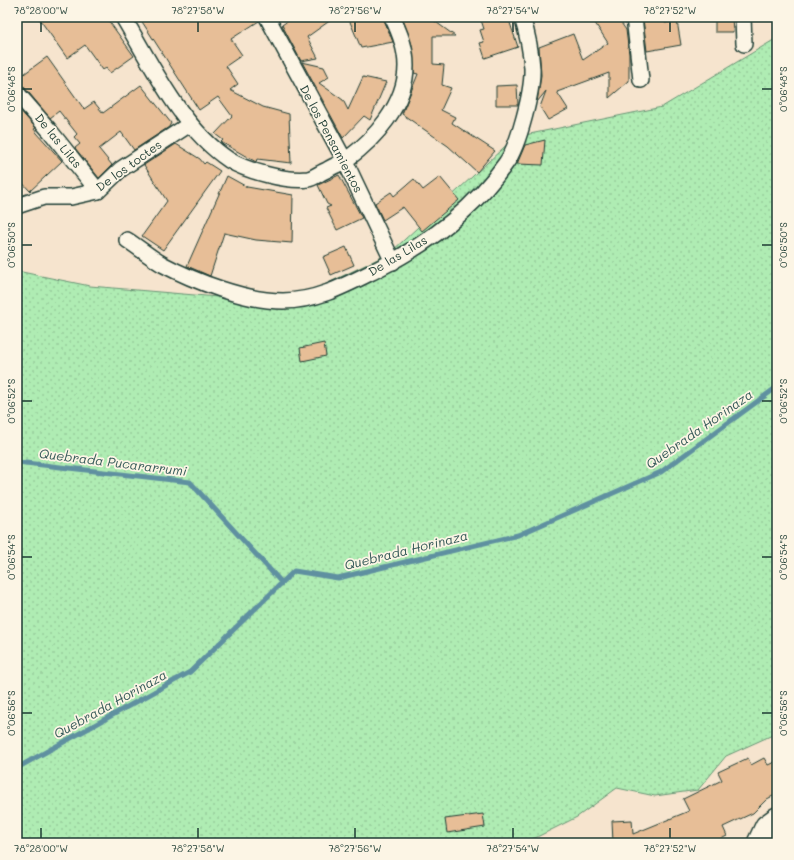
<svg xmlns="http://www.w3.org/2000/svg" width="794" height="860" viewBox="0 0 794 860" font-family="Mali,sans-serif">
	<defs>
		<pattern id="grass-dots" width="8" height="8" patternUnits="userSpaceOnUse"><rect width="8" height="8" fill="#afecb3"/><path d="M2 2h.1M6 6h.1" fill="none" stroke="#96cb9b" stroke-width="1.8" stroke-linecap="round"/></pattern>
	</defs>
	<rect width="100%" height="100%" fill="#f6e4ce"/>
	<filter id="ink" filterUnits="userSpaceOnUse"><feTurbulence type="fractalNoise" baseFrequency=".025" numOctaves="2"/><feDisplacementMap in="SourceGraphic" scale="8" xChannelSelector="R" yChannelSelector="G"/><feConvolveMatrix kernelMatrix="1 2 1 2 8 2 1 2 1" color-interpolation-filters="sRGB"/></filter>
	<g filter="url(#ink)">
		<path fill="url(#grass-dots)" stroke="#679474" d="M777,38V733L726,756L698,790L655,796L617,788L577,817L525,843H17V271L90,286L287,303L390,253L515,137L662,107Z"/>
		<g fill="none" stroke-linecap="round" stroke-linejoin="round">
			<g stroke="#5e90a0" stroke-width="5">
				<path d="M17,462L190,482L282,583"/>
				<path d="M17,768L190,672L294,571L338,578L518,535L661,472L777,387"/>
			</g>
		</g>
		<g fill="#e7be97" stroke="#1f3d34">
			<path d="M38,17H106L134,56L110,73L106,68L103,70L85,45L67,58Z"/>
			<path d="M139,17H258L259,21L231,39L242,55L226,66L238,84L230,90L263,107L289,114L291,163L257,159L256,162L221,142L223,140L215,134L232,116L218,97L199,110Z"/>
			<path d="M293,17H335L307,37L318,58L301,61L282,25Z"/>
			<path d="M348,17H383L393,42L361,48Z"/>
			<path d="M402,17H429L455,36H433V64L444,65L442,85L451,88L441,110L455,117L452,123L495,151L477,172L448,146L402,114L418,74L414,73L412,45Z"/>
			<path d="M480,17H508L518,47L485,58L480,43L484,42L480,30L484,29Z"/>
			<path d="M604,17H617L626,30L629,54V81L609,98V73L557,92L568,109L548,120L540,107L546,91L537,102L541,75L539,47L573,34L583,60L608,43L595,23Z"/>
			<path d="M646,17H664L665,23L677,21L681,45L647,51L643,19Z"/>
			<path d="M715,17H732L733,32H715Z"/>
			<path d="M47,57L84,109L94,102L103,113L141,85L171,123L169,127L134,150L121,132L99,149L112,165L99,178L75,148L80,144L74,137L77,134L59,111L50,118L24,87L17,84V79Z"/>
			<path d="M302,62L324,67L329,77L319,83L343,100L348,110L363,77L386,82L370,120L364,116L343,138Z"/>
			<path d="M517,85L518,105H496V86Z"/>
			<path d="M17,107L36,128L34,129L37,133L62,161L30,191L17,177Z"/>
			<path d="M545,140L543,165L517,164L525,145Z"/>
			<path d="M176,144L200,159L204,164L206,162L220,171L163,250L142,236L167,201L144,165Z"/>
			<path d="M339,175L362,218L337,230L326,208L331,206L327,204L318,185Z"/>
			<path d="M227,176L247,187L293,195L292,243L256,240L224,233L210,276L187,266Z"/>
			<path d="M440,177L459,200L422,231L403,207L383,220L375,203L391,192L394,196L414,179L423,190Z"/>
			<path d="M346,247L354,265L331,275L323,257Z"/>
			<path d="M324,343L326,356L302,361L300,348Z"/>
			<path d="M748,758L751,765L764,758L768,765L777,761V794L767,799L753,813L723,827L727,836L713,843H613L612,821L632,820L633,834L689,811L683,799L722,780L718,772Z"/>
			<path d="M483,814L485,827L447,833L445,819Z"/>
		</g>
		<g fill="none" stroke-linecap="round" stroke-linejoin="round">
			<defs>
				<g id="street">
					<path d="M123,17C152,65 181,128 229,160C247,171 287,182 308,179C314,178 321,172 327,170C333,166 340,164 346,160C375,139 406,104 406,66C406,48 400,33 392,17"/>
					<path d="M267,17L345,161L393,262"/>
					<path d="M634,17L641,80"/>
					<path d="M743,17L744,44"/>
					<path d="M17,93L50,131L98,191"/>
					<path d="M17,206L44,197H71L98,191L121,169L190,124"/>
					<path d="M127,240C138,247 150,257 162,264C194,281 245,301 283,301C317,301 346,285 376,270C426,245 474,209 506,163C519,145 533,90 532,68C531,51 527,33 522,17"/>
				</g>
				<path id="secondary" d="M758,843L766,826L777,818"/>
			</defs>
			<use href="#street" stroke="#1f3d34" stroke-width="18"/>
			<use href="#secondary" stroke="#1f3d34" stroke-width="24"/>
			<use href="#street" stroke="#fcf5e5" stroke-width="15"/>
			<use href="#secondary" stroke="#fcf5e5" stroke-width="21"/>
		</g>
	</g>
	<path fill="none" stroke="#1f3d34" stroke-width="1.5" d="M41,22V32M198,22V32M355,22V32M513,22V32M670,22V32M22,89H32M762,89H772M22,245H32M762,245H772M22,401H32M762,401H772M22,557H32M762,557H772M22,713H32M762,713H772M41,828V838M198,828V838M355,828V838M513,828V838M670,828V838"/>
	<g text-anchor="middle" stroke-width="3.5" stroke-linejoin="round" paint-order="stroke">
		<g font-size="12" fill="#1f3d34" stroke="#fcf5e5">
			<text transform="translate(331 139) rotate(62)" y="4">De los Pensamientos</text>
			<text transform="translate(58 141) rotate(51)" y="4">De las Lilas</text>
			<text transform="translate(129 166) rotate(-36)" y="4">De los toctes</text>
			<text transform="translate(398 256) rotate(-31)" y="4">De las Lilas</text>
		</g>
		<g font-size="13" font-style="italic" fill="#345958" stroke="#fcf5e5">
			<text transform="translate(699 429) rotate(-35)" y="5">Quebrada Horinaza</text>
			<text transform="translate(113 462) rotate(7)" y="5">Quebrada Pucararrumi</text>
			<text transform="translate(406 550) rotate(-14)" y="5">Quebrada Horinaza</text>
			<text transform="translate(110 704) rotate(-29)" y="5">Quebrada Horinaza</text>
		</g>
	</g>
	<rect width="794" height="860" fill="none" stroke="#fcf5e5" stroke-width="44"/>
	<rect x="22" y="22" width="750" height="816" fill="none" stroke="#1f3d34" stroke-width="1.5"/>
	<g font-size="10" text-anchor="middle" fill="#1f3d34">
		<text x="41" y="14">78°28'00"W</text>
		<text x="198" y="14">78°27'58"W</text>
		<text x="355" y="14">78°27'56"W</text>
		<text x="513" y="14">78°27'54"W</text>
		<text x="670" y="14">78°27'52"W</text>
		<text transform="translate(11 89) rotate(-90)" y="4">0°06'48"S</text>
		<text transform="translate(783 89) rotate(-90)" y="4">0°06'48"S</text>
		<text transform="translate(11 245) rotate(-90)" y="4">0°06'50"S</text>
		<text transform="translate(783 245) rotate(-90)" y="4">0°06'50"S</text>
		<text transform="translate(11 401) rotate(-90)" y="4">0°06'52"S</text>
		<text transform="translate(783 401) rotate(-90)" y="4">0°06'52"S</text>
		<text transform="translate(11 557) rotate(-90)" y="4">0°06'54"S</text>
		<text transform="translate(783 557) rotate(-90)" y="4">0°06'54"S</text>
		<text transform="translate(11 713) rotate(-90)" y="4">0°06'56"S</text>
		<text transform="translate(783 713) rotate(-90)" y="4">0°06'56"S</text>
		<text x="41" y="852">78°28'00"W</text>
		<text x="198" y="852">78°27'58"W</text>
		<text x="355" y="852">78°27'56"W</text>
		<text x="513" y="852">78°27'54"W</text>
		<text x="670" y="852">78°27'52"W</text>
	</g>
</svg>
